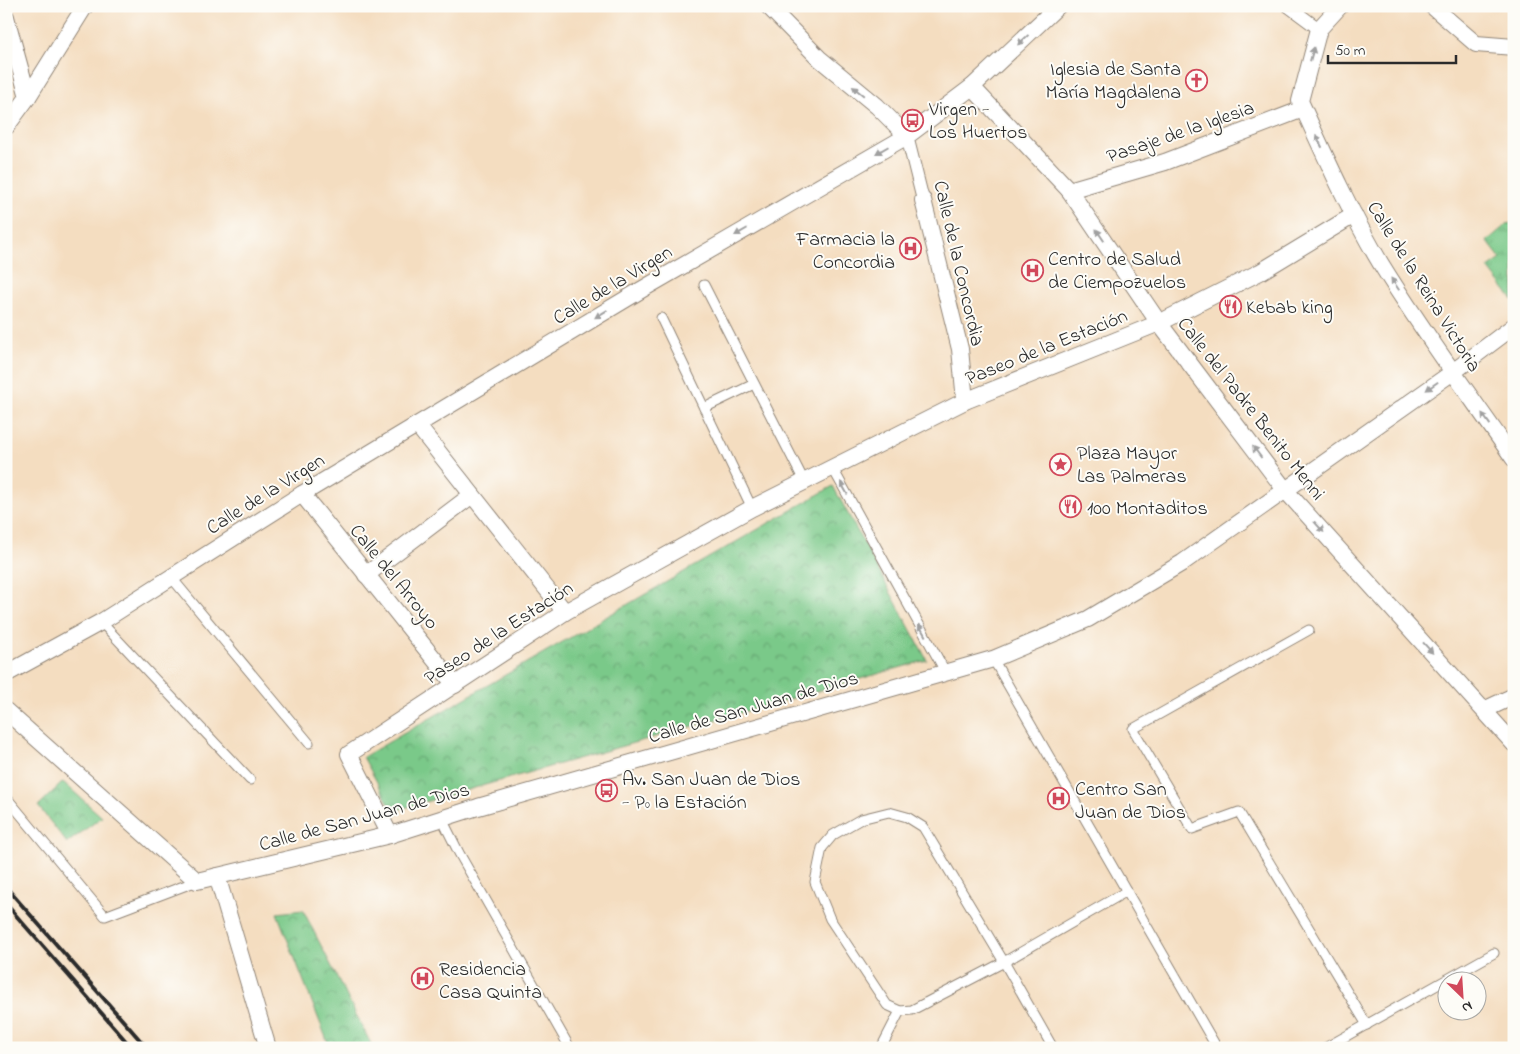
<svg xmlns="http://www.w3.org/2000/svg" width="1520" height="1054" viewBox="0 0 1520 1054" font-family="'Indie Flower',sans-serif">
	<defs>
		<pattern id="grass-tufts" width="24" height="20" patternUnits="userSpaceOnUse" patternTransform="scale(1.25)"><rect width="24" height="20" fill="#7ac989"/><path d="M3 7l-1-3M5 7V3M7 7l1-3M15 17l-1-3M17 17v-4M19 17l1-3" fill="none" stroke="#64a370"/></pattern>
		<pattern id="park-crowns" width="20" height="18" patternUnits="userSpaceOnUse" patternTransform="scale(1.25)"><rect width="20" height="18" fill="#7ac989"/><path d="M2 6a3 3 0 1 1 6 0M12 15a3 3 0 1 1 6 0" fill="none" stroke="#64a370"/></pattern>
	</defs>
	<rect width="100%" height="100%" fill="#fdfcf7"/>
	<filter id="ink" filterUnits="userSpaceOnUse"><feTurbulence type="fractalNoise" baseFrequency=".02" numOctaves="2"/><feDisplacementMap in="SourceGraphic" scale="10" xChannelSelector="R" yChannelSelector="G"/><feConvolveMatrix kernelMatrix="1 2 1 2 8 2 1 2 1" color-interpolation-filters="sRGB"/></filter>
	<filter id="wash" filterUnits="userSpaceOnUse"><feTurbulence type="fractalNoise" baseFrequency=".0096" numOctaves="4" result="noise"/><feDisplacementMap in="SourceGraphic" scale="20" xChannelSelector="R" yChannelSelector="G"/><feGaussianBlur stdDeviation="1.12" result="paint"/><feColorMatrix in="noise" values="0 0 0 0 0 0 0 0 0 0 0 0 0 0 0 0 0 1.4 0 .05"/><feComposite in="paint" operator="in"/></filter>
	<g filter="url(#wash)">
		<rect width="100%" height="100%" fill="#f4ddc0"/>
		<path fill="url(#grass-tufts)" stroke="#527a5a" d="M1514,221V301L1488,268L1501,259L1487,241L1508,223L1509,224Z"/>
		<g fill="url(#park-crowns)" stroke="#527a5a">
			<path d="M833,486L927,660L393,811L363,757Z"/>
			<path d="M63,782L102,817L67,843L38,806Z"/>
			<path d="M303,910L373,1048H330L277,913Z"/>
		</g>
	</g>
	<g filter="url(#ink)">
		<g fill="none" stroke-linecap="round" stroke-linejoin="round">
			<defs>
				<g id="service">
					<path d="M704,285L804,481"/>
					<path d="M661,318L752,508"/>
					<path d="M704,408L754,384"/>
					<path d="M832,467L946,673"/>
					<path d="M171,577L309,743"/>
					<path d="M101,622L250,780"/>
					<path d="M1309,630L1133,729L1192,829L1239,812L1367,1025"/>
					<path d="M993,659L1217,1048"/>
					<path d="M6,797L105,916L197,881"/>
					<path d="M442,819L459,853L570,1048"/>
					<path d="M881,1048L900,1011"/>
					<path d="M1053,1048L1004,962L923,827L907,817L889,812L861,819L833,835L822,848L815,882L830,919L887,1005L900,1011L912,1010L1004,962L1127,891"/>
					<path d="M1325,1048L1494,953"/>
				</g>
				<g id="pedestrian">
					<path d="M1288,6L1319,29"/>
					<path d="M907,136L923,200"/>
				</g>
				<g id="minor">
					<path d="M768,6L820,59L877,106L907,136"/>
					<path d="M1340,6L1319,29L1300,101C1325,156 1350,212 1381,264C1422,331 1469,394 1514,459"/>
					<path d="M1432,6L1476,44L1514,47"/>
					<path d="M6,17L28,97"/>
					<path d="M972,87L1069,190L1159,323L1286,491L1514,744"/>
					<path d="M6,127L28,97L85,6"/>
					<path d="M1069,190L1165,162L1303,109"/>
					<path d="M923,200L960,349L965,401"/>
					<path d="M417,425L565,612"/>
					<path d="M302,494L455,685"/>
					<path d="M366,575L472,495"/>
					<path d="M6,674L101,622L302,494L641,290L907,136L972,87L1058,6"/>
					<path d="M1484,710L1514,696"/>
					<path d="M6,711L197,881L390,835L478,807L993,659L1088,619L1182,563L1453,372L1514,326"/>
					<path d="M390,835L349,754L565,612L752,508L965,401L1159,323L1260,272L1354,215"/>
					<path d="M217,876L268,1048"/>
				</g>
			</defs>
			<use href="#service" stroke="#908476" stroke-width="11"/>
			<use href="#pedestrian" stroke="#908476" stroke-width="14"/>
			<use href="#minor" stroke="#908476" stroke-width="18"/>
			<use href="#service" stroke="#fff" stroke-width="9"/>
			<use href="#pedestrian" stroke="#fff" stroke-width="12"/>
			<use href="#minor" stroke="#fff" stroke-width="16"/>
			<g stroke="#2b2b2b" stroke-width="4">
				<path d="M6,887L147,1048"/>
				<path d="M6,904L132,1048"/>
			</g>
		</g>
		<defs><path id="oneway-solid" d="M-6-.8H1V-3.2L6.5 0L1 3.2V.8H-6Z" transform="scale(1.25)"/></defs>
		<g fill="#a0a0a0">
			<use href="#oneway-solid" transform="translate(1023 40) rotate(137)"/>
			<use href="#oneway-solid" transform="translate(1312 54) rotate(-75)"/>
			<use href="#oneway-solid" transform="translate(858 91) rotate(-141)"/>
			<use href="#oneway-solid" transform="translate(1319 141) rotate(-116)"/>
			<use href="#oneway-solid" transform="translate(882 150) rotate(150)"/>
			<use href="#oneway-solid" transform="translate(741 232) rotate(150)"/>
			<use href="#oneway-solid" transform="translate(1100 235) rotate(-124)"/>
			<use href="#oneway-solid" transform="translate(1395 284) rotate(-124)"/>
			<use href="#oneway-solid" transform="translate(601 314) rotate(149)"/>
			<use href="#oneway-solid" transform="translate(1432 386) rotate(145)"/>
			<use href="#oneway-solid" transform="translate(1486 419) rotate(-125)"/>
			<use href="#oneway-solid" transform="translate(1257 452) rotate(-127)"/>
			<use href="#oneway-solid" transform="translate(844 488) rotate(-119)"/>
			<use href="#oneway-solid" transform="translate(1319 527) rotate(48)"/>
			<use href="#oneway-solid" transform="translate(922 630) rotate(-119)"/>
			<use href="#oneway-solid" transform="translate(1428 648) rotate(48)"/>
		</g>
	</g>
	<defs>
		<symbol id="church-ring" viewBox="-11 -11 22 22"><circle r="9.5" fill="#fdfcf7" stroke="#d1495b" stroke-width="1.5"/><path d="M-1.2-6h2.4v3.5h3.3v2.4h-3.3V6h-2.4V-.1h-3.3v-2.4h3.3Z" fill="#d1495b"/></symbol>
		<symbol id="bus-ring" viewBox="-11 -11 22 22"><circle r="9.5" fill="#fdfcf7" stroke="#d1495b" stroke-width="1.5"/><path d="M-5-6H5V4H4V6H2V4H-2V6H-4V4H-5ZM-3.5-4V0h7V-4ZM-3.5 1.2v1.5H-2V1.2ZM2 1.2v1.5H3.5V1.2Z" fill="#d1495b"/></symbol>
		<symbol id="hospital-ring" viewBox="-11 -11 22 22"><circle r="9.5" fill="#fdfcf7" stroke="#d1495b" stroke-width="1.5"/><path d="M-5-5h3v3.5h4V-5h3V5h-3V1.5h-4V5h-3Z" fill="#d1495b"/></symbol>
		<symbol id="restaurant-ring" viewBox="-11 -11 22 22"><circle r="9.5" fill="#fdfcf7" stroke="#d1495b" stroke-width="1.5"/><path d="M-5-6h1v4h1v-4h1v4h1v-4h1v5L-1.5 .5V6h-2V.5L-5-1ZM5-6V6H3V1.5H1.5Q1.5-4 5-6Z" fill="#d1495b"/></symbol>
		<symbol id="sight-ring" viewBox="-11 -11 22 22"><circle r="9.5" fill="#fdfcf7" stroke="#d1495b" stroke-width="1.5"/><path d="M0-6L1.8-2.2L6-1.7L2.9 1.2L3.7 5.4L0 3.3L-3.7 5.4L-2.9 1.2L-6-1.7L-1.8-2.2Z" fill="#d1495b"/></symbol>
	</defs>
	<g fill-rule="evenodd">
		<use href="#church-ring" x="1184" y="68" width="25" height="25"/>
		<use href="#bus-ring" x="900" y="108" width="25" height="25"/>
		<use href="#hospital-ring" x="898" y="236" width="25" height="25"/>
		<use href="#hospital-ring" x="1020" y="258" width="25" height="25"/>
		<use href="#restaurant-ring" x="1218" y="294" width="25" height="25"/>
		<use href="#sight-ring" x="1048" y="452" width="25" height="25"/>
		<use href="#restaurant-ring" x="1058" y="494" width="25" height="25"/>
		<use href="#bus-ring" x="594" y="778" width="25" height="25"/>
		<use href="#hospital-ring" x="1046" y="786" width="25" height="25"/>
		<use href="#hospital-ring" x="410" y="966" width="25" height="25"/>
	</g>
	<g text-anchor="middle" stroke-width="4" stroke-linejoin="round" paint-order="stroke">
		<g font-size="20" fill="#2b2b2b" stroke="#fdfcf7" text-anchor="start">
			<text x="1181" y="75" text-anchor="end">Iglesia de Santa<tspan x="1181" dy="23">María Magdalena</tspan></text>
			<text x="929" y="115">Virgen -<tspan x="929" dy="23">Los Huertos</tspan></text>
			<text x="895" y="245" text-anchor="end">Farmacia la<tspan x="895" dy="23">Concordia</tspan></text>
			<text x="1048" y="265">Centro de Salud<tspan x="1048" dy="23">de Ciempozuelos</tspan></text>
			<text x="1246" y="313">Kebab king</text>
			<text x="1077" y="459">Plaza Mayor<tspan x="1077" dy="23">Las Palmeras</tspan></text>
			<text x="1087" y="514">100 Montaditos</text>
			<text x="622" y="785">Av. San Juan de Dios<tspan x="622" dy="23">- Pº la Estación</tspan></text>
			<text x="1075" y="795">Centro San<tspan x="1075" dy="23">Juan de Dios</tspan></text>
			<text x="439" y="975">Residencia<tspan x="439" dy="23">Casa Quinta</tspan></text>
		</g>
		<g font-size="20" fill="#2b2b2b" stroke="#fdfcf7">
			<text transform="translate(1180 131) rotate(-19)" y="7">Pasaje de la Iglesia</text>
			<text transform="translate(960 263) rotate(77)" y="7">Calle de la Concordia</text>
			<text transform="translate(612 284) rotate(-31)" y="7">Calle de la Virgen</text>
			<text transform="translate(1425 286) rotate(58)" y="7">Calle de la Reina Victoria</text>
			<text transform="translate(1046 346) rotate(-22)" y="7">Paseo de la Estación</text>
			<text transform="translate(1252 408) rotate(52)" y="7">Calle del Padre Benito Menni</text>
			<text transform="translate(265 493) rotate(-32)" y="7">Calle de la Virgen</text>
			<text transform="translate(395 576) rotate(51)" y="7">Calle del Arroyo</text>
			<text transform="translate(498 632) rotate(-33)" y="7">Paseo de la Estación</text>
			<text transform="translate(753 706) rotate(-16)" y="7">Calle de San Juan de Dios</text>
			<text transform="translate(364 816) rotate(-15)" y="7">Calle de San Juan de Dios</text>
		</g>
	</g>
	<rect width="1520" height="1054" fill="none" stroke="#fdfcf7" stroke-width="25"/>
	<g transform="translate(1462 996) rotate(155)"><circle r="24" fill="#fdfcf7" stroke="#a9a8a5"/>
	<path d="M0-4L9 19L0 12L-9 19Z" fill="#d1495b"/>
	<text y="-8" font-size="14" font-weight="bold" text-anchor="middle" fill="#2b2b2b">N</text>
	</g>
	<path d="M1328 55v8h128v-8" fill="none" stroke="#2b2b2b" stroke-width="2.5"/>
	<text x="1335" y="55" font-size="15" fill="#2b2b2b" stroke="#fdfcf7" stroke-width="4" paint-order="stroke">50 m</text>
</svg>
